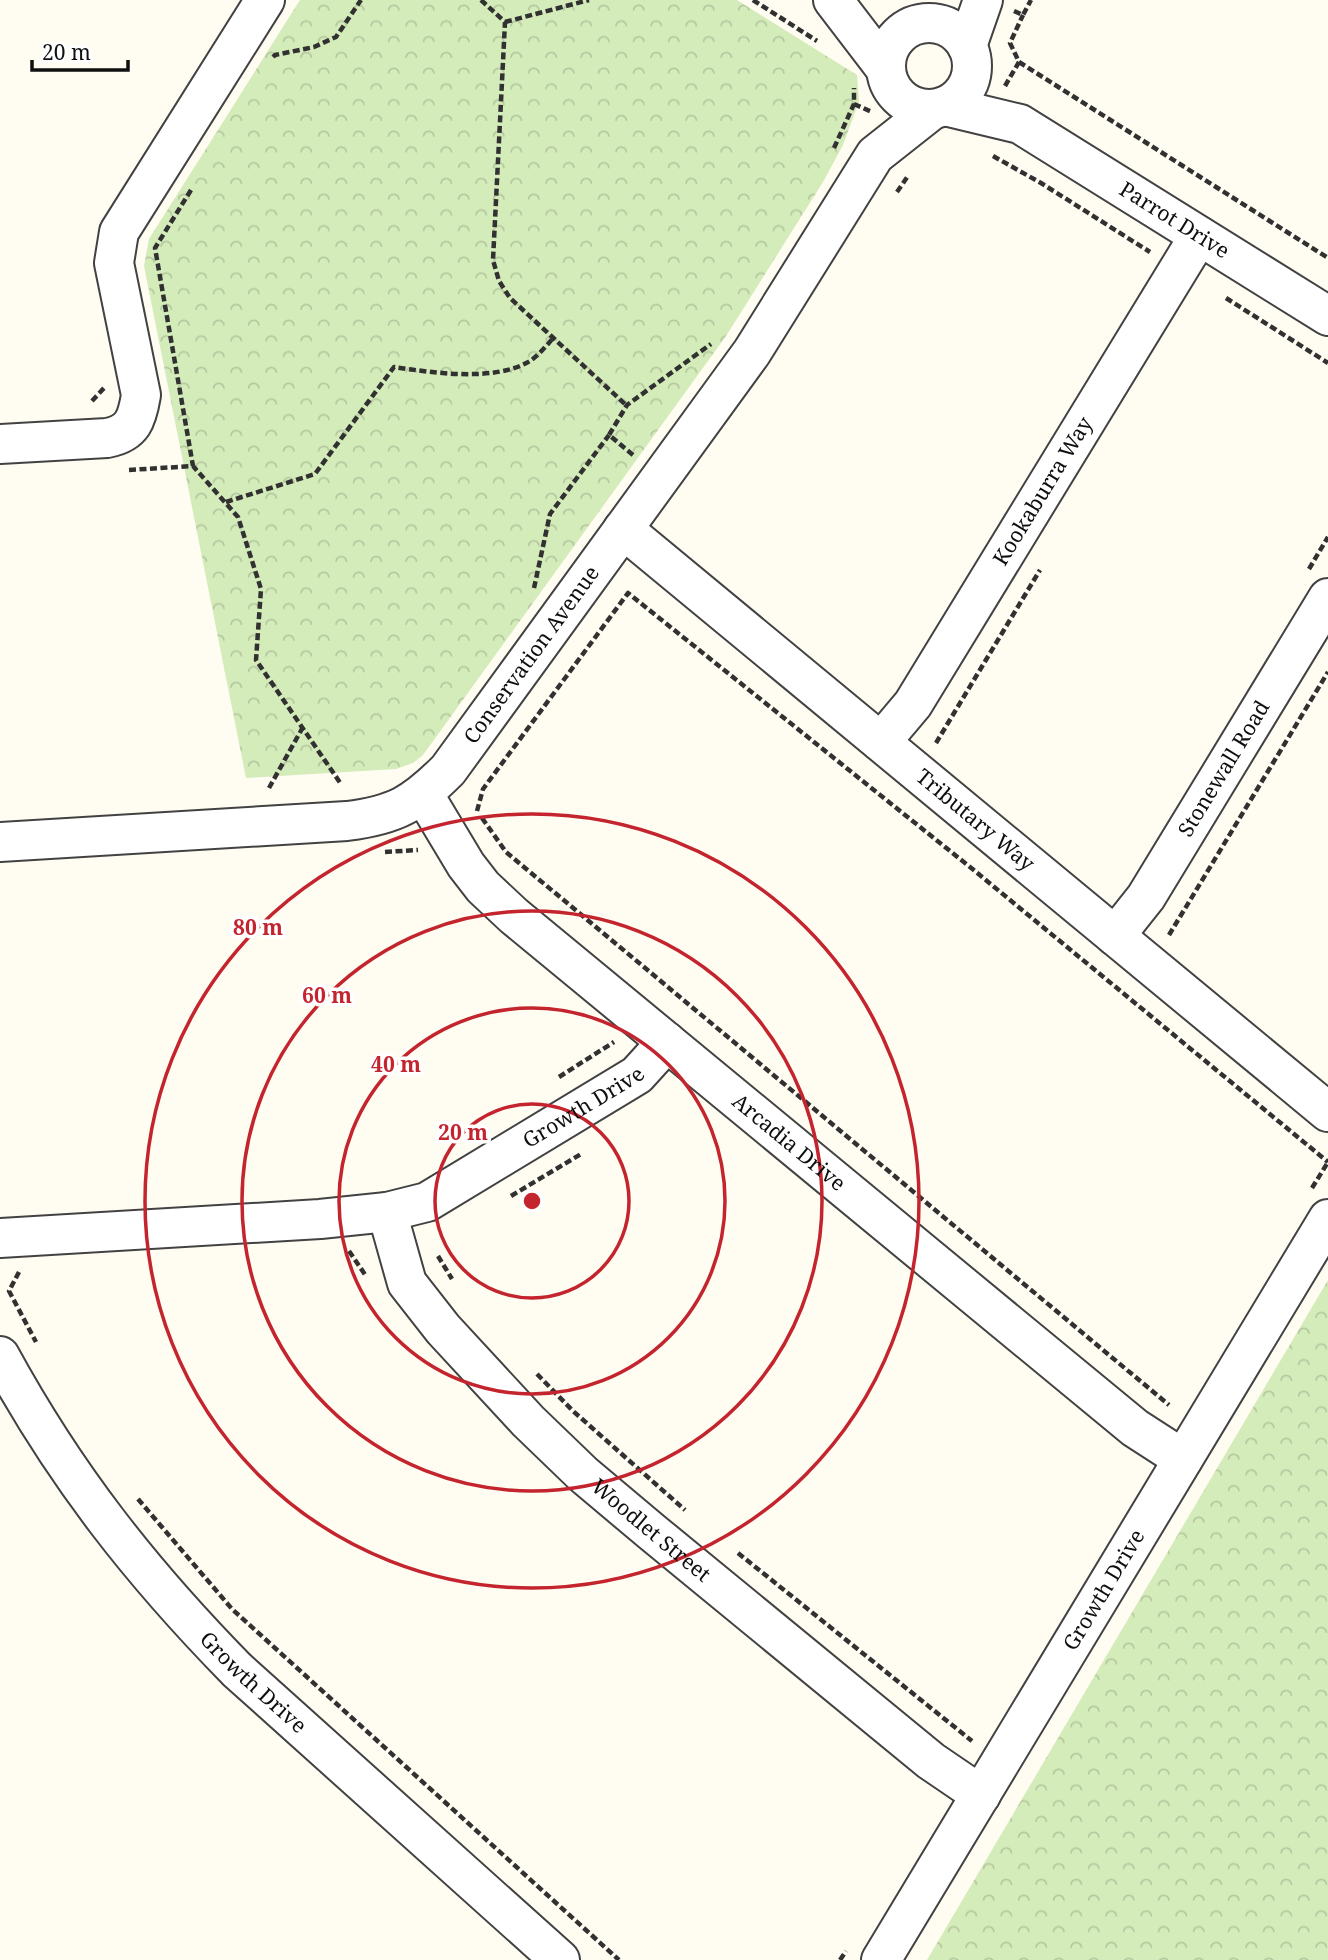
<svg xmlns="http://www.w3.org/2000/svg" width="1328" height="1960" viewBox="0 0 1328 1960" font-family="'Noto Serif',serif">
	<defs>
		<pattern id="park-crowns" width="20" height="18" patternUnits="userSpaceOnUse" patternTransform="scale(1.75)"><rect width="20" height="18" fill="#d4ebba"/><path d="M2 6a3 3 0 1 1 6 0M12 15a3 3 0 1 1 6 0" fill="none" stroke="#b5c89f"/></pattern>
	</defs>
	<rect width="100%" height="100%" fill="#fffcf1"/>
	<g fill="url(#park-crowns)">
		<path d="M300,0H737L857,75L859,101L843,145L823,182L726,336L423,755L413,763L396,769L246,778L144,266L149,239Z"/>
		<path d="M1328,1280V1960H927Z"/>
	</g>
	<g fill="none" stroke-linecap="round" stroke-linejoin="round">
		<defs>
			<g id="minor">
				<path d="M833,0L885,68"/>
				<circle cx="929" cy="66" r="43"/>
				<path d="M967,46L983,0"/>
				<path id="s1" d="M945,106L1020,124L1328,316"/>
				<path d="M0,444L107,438C133,433 137,419 141,395L114,263L119,232L265,0"/>
				<path id="s2" d="M623,529L1328,1112"/>
				<path id="s3" d="M881,742L913,704L1199,236"/>
				<path id="s4" d="M424,795L466,865L483,887L514,916L1135,1428L1183,1459"/>
				<path id="s5" d="M0,842L347,821C396,815 414,804 448,770L752,352L875,155L932,110"/>
				<path id="s6" d="M1115,936L1146,897L1328,598"/>
				<path id="s7" d="M387,1212L407,1283L443,1329L528,1421L583,1474L652,1532L931,1761L981,1795"/>
				<path id="s8" d="M0,1238L320,1219L387,1212L427,1202L637,1075L667,1042"/>
				<path id="s9" d="M0,1356C66,1477 141,1572 237,1670L560,1960"/>
				<path id="s10" d="M881,1960L1328,1219"/>
			</g>
		</defs>
		<use href="#minor" stroke="#424242" stroke-width="42"/>
		<g stroke="#313131" stroke-width="4.5" stroke-dasharray="7 3.5" stroke-linecap="butt">
			<path d="M481,0L505,22L493,260L499,281L510,298L626,405"/>
			<path d="M753,0L817,41"/>
			<path d="M1014,11L1023,15L1031,0"/>
			<path d="M505,22L589,0"/>
			<path d="M273,57L275,55L314,47L336,37L361,0"/>
			<path d="M1019,62L1328,258"/>
			<path d="M1005,86L1019,62L1010,43L1023,15"/>
			<path d="M854,104L872,112"/>
			<path d="M834,148L854,104V88"/>
			<path d="M993,156L1041,183L1150,252"/>
			<path d="M191,190L155,248L193,466"/>
			<path d="M897,192L908,176"/>
			<path d="M1226,298L1328,363"/>
			<path d="M92,401L104,388"/>
			<path d="M633,455L609,435L627,405L711,344"/>
			<path d="M129,470L193,466L238,517L261,589L256,660L341,784"/>
			<path d="M226,502L315,474L394,367C434,373 495,382 530,361C539,355 547,345 554,337"/>
			<path d="M1309,569L1328,537"/>
			<path d="M534,588L550,514L609,435"/>
			<path d="M936,743L1040,570"/>
			<path d="M269,788L303,727"/>
			<path d="M477,811L483,789L628,593L970,867L1328,1162"/>
			<path d="M482,818L506,852L1169,1405"/>
			<path d="M385,852L418,850"/>
			<path d="M1169,935L1328,672"/>
			<path d="M559,1077L614,1042"/>
			<path d="M1312,1188L1328,1162"/>
			<path d="M511,1196L581,1154"/>
			<path d="M349,1251L366,1276"/>
			<path d="M438,1256L452,1279"/>
			<path d="M19,1272L9,1291L36,1342"/>
			<path d="M537,1374L573,1411L685,1510"/>
			<path d="M138,1499L232,1609L619,1960"/>
			<path d="M738,1553L972,1741"/>
			<path d="M840,1960L846,1951"/>
		</g>
		<use href="#minor" stroke="#fff" stroke-width="38"/>
	</g>
	<g fill="none" stroke="#c3242e" stroke-width="3.5">
		<circle cx="532" cy="1201" r="97"/>
		<circle cx="532" cy="1201" r="193"/>
		<circle cx="532" cy="1201" r="290"/>
		<circle cx="532" cy="1201" r="387"/>
	</g>
	<g text-anchor="middle" stroke-width="7" stroke-linejoin="round" paint-order="stroke">
		<g font-size="21" fill="#0f0f0f" stroke="#fff">
			<text dy="7" stroke="none"><textPath href="#s1" startOffset="259">Parrot Drive</textPath></text>
			<text dy="7" stroke="none"><textPath href="#s3" startOffset="299">Kookaburra Way</textPath></text>
			<text dy="7" stroke="none"><textPath href="#s5" startOffset="606">Conservation Avenue</textPath></text>
			<text dy="7" stroke="none"><textPath href="#s6" startOffset="200">Stonewall Road</textPath></text>
			<text dy="7" stroke="none"><textPath href="#s2" startOffset="457">Tributary Way</textPath></text>
			<text dy="7" stroke="none"><textPath href="#s8" startOffset="612">Growth Drive</textPath></text>
			<text dy="7" stroke="none"><textPath href="#s4" startOffset="508">Arcadia Drive</textPath></text>
			<text dy="7" stroke="none"><textPath href="#s7" startOffset="422">Woodlet Street</textPath></text>
			<text dy="7" stroke="none"><textPath href="#s10" startOffset="432">Growth Drive</textPath></text>
			<text dy="7" stroke="none"><textPath href="#s9" startOffset="415">Growth Drive</textPath></text>
		</g>
	</g>
	<circle cx="532" cy="1201" r="10" fill="#c3242e" stroke="#fff" stroke-width="3.5"/>
	<g font-size="21" text-anchor="middle" font-weight="bold" fill="#c3242e" stroke="#fff" stroke-width="7" stroke-linejoin="round" paint-order="stroke">
		<text x="258" y="935">80 m</text>
		<text x="327" y="1003">60 m</text>
		<text x="396" y="1072">40 m</text>
		<text x="463" y="1140">20 m</text>
	</g>
	<path d="M32 60v10h96v-10" fill="none" stroke="#0f0f0f" stroke-width="3.5"/>
	<text x="42" y="60" font-size="21" fill="#0f0f0f" stroke="#ffffff" stroke-width="5" paint-order="stroke">20 m</text>
</svg>
